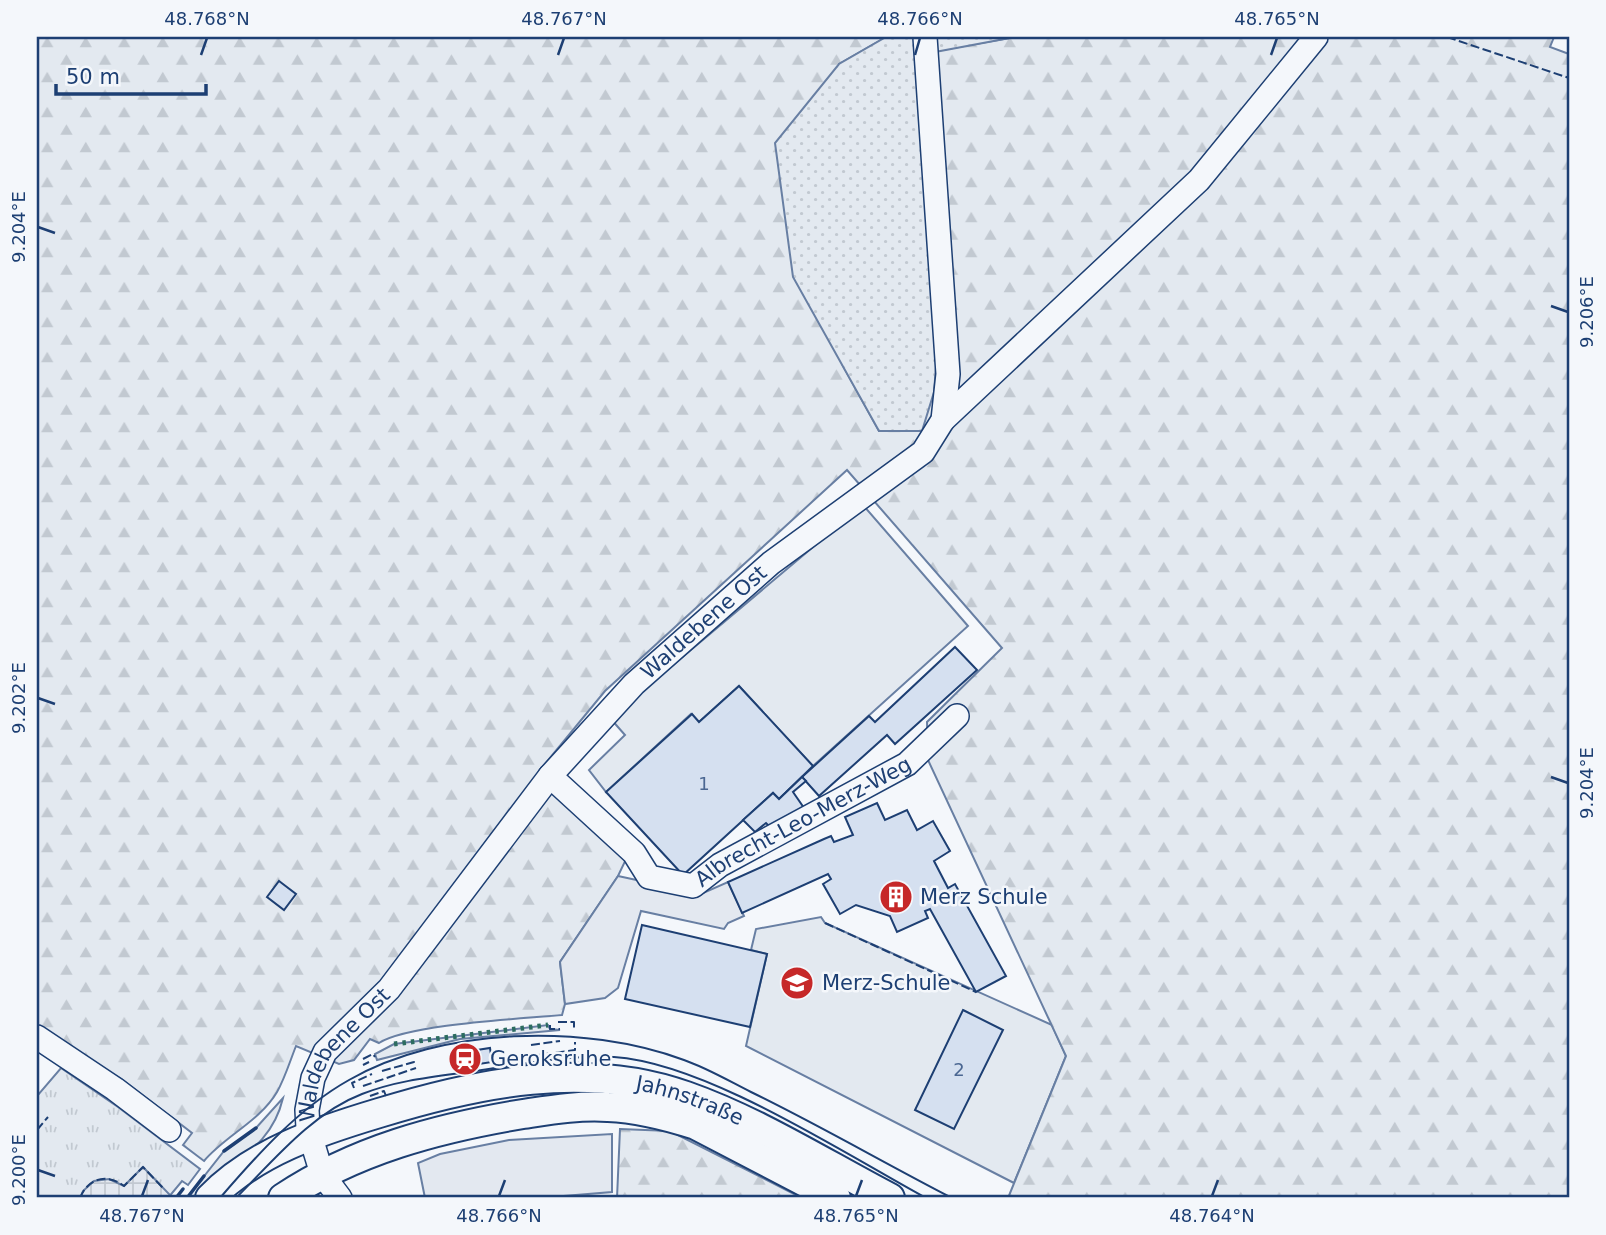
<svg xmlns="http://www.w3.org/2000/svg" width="1606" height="1235" viewBox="0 0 1606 1235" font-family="'DejaVu Sans',sans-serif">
	<defs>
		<pattern id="forest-firs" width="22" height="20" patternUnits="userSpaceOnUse" patternTransform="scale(1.75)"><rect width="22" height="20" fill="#e3e9f0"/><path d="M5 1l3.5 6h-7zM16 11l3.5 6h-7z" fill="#c2c9d1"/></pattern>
		<pattern id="park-tufts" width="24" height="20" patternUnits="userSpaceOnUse" patternTransform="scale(1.75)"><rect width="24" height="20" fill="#e3e9f0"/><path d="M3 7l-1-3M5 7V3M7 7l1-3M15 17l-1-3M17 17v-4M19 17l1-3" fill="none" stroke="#c2c9d1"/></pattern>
		<pattern id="garden-dots" width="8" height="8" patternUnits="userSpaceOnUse" patternTransform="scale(1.75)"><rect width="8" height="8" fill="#e3e9f0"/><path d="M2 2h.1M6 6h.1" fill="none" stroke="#c2c9d1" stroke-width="1.8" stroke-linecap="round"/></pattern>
		<pattern id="plaza-grid" width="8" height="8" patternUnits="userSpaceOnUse" patternTransform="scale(1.75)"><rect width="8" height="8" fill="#e3e8f0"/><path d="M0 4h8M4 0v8" fill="none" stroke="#c2c8d1"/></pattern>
	</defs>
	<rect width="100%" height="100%" fill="#f4f7fb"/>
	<g fill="#e3e9f0" stroke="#687fa3" stroke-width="2">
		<path d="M863,505L968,626L813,766L739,686L699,722L691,714L606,792L589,770L625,735L610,718Z"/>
		<path d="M821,917L825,923L1052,1025L1066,1056L1014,1183L746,1046L767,954L751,950L756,929Z"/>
		<path d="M548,1025L550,1029L560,1030L460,1039L377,1060L375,1054L394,1044Z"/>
		<path d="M283,1098C271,1150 228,1162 195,1198H187L224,1151L256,1128Z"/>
	</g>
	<g fill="url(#forest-firs)" stroke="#687fa3" stroke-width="2">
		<path d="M37,37H886L839,64L842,364L879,431H922L938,342L914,37H935L936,51L1015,37H1554L1550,47L1569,54V1198H1008L1066,1056L928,760L927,722L1002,648L847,470L605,691L540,770L629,853L618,876L560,962L565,1004L562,1015C521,1019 409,1024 379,1043L370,1039L354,1060L339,1064L296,1046C290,1061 285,1078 277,1092C260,1121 225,1136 204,1161L183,1145L192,1133L123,1080L37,1030Z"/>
		<path d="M620,1129L670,1131L802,1198H617Z"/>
	</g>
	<path fill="url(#park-tufts)" stroke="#687fa3" stroke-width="2" d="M61,1068L118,1107L200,1169L188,1185L182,1181L168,1198H37V1096Z"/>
	<g fill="url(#garden-dots)" stroke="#687fa3" stroke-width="2">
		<path d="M886,37H914L938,342L934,392L922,431H879L793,277L775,143L839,64Z"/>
		<path d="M935,37H1015L935,52Z"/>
	</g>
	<g fill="#e3e8f0" stroke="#687fa3" stroke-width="2">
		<path d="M618,876L701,894L728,882L744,916L728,923L724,929L641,911L618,988L605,998L565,1004L560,962Z"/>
		<path d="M612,1134V1192L539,1198H425L418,1163L440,1154L509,1140Z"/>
	</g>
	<path fill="url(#plaza-grid)" stroke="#687fa3" stroke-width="2" d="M143,1167L170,1195L168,1198H80L83,1191L94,1181L109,1179L124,1186Z"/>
	<g fill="#d5e0f0" stroke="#1d3f73" stroke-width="2">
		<path d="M955,647L977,670L895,744L887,735L819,796L802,777L869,716L875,722Z"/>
		<path d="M739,686L813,766L779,799L773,793L683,875L606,792L692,714L699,722Z"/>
		<path d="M802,777L806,781L793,792L804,808L770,827L766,823L755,832L743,820L773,793L779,799Z"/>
		<path d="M877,803L885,820L907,810L917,830L933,821L950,851L934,861L948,888L955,884L1006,976L976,992L930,909L925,911L928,918L897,932L890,916L856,905L840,914L823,884L831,879L828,874L742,913L728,882L824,839L831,836L834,842L853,835L845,817Z"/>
		<path d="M279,881L296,894L284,910L267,897Z"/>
		<path d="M642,925L767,954L750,1027L625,999Z"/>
		<path d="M963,1010L1003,1030L954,1129L915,1110Z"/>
		<path d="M490,1048L492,1062L453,1068L451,1054Z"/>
	</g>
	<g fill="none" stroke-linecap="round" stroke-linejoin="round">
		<defs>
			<g id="minor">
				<path d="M943,420L1199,180L1316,37"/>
				<path id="s1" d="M550,776L634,853L649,877L693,886L720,865L907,764L957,716"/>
				<path d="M37,1037L115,1089L169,1130"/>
				<path id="s2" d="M340,1198L322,1174L308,1128L307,1110L313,1078L325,1052L389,989L550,776L634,684L771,563L923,452L943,420L948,374L925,37"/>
			</g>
			<g id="major">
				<path id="s3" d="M210,1198C254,1152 319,1131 379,1113C476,1083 586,1060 686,1096C757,1121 823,1163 890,1198"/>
				<path d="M283,1198C355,1150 438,1128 523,1114C550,1110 579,1105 608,1107C637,1108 668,1116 696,1125L836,1198"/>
			</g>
		</defs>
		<use href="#minor" stroke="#1d3f73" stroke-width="26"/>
		<use href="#major" stroke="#1d3f73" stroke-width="32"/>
		<use href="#minor" stroke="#f4f7fb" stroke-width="23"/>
		<use href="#major" stroke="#f4f7fb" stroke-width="28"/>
		<g stroke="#1d3f73" stroke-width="2">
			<path d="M220,1198C257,1155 299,1108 349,1080C442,1027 584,1023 684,1060C707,1068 729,1081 751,1092C819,1125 884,1163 952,1198"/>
			<path d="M236,1198C273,1161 312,1113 362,1094C400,1079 442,1076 482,1070C525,1063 570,1055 614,1057C706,1063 843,1153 926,1198"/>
		</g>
		<path stroke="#2c6c60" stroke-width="5" stroke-dasharray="3.5 5" stroke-linecap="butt" d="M394,1044L548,1025"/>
		<g stroke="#1d3f73" stroke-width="2" stroke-dasharray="9 3.5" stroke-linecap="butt">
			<path d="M1447,37L1569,78"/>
			<path d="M825,923L976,992"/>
			<path d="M558,1022H574V1029"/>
			<path d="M550,1025V1029H560"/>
			<path d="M531,1045L560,1041"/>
			<path d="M531,1056L575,1050V1042"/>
			<path d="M363,1059L373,1054L375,1057"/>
			<path d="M363,1065L369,1062"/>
			<path d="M382,1071L414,1062V1058"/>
			<path d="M363,1086L416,1068"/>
			<path d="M354,1088L352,1083L372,1074"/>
			<path d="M370,1096L384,1091L386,1096"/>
			<path d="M37,1130L48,1117"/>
			<path d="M80,1198C88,1178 107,1173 124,1186L143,1167L163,1188"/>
		</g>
		<g stroke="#1d3f73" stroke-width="3.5">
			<path d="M224,1151L256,1128"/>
			<path d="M176,1198L183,1189"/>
			<path d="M187,1198L204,1176"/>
		</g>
	</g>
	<path fill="none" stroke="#1d3f73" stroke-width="2.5" d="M201,55L207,38M558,55L564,38M915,55L920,38M1271,55L1277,38M38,227L55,233M1551,306L1568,312M38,698L55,704M1551,777L1568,783M38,1170L55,1176M142,1196L148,1180M499,1196L505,1180M856,1196L862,1180M1212,1196L1218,1180"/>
	<defs>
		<symbol id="building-disc" viewBox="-11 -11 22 22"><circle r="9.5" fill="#c62828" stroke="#f4f7fb"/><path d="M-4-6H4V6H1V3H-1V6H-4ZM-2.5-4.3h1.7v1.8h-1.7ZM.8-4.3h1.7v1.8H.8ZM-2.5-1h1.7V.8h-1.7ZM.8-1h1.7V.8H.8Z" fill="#fff"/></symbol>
		<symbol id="school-disc" viewBox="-11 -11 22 22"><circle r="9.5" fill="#c62828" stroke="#f4f7fb"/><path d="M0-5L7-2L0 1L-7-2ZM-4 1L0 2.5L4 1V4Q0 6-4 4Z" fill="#fff"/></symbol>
		<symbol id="station-disc" viewBox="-11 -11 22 22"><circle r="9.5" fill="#c62828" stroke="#f4f7fb"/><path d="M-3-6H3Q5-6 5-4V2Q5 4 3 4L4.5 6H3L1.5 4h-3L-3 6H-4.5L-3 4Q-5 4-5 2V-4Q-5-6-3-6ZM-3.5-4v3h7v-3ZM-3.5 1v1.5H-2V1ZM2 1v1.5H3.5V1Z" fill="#fff"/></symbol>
	</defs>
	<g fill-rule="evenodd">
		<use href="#building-disc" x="877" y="878" width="38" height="38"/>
		<use href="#school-disc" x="778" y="964" width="38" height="38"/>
		<use href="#station-disc" x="446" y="1040" width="38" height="38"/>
	</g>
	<g text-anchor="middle" stroke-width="5" stroke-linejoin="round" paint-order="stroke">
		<g font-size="18" fill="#4b6792">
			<text x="704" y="790">1</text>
			<text x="959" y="1076">2</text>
		</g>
		<g font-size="21" fill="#1d3f73" stroke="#f4f7fb">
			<text dy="7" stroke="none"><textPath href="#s2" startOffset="732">Waldebene Ost</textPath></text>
			<text dy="7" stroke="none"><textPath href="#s1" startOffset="315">Albrecht-Leo-Merz-Weg</textPath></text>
			<text dy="7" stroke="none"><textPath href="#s2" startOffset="164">Waldebene Ost</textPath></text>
			<text dy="7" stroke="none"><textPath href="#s3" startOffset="509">Jahnstraße</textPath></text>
		</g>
		<g font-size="21" fill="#1d3f73" stroke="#f4f7fb" text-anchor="start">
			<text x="920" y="904">Merz Schule</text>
			<text x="822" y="990">Merz-Schule</text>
			<text x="490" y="1066">Geroksruhe</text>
		</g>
	</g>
	<rect width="1606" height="1235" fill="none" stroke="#f4f7fb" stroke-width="77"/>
	<path d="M56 84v10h150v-10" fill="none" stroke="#1d3f73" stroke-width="3.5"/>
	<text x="66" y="84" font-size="21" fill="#1d3f73" stroke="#f4f7fb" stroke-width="5" paint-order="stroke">50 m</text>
	<rect x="38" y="38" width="1530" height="1158" fill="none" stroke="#1d3f73" stroke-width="2.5"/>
	<g font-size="18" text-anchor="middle" fill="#1d3f73">
		<text x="207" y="25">48.768°N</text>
		<text x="564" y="25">48.767°N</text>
		<text x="920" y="25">48.766°N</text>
		<text x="1277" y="25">48.765°N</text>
		<text transform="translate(19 227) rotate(-90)" y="6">9.204°E</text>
		<text transform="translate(1587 312) rotate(-90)" y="6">9.206°E</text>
		<text transform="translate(19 698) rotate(-90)" y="6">9.202°E</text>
		<text transform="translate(1587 783) rotate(-90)" y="6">9.204°E</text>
		<text transform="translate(19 1170) rotate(-90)" y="6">9.200°E</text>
		<text x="142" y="1222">48.767°N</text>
		<text x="499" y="1222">48.766°N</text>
		<text x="856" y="1222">48.765°N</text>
		<text x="1212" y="1222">48.764°N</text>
	</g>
</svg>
